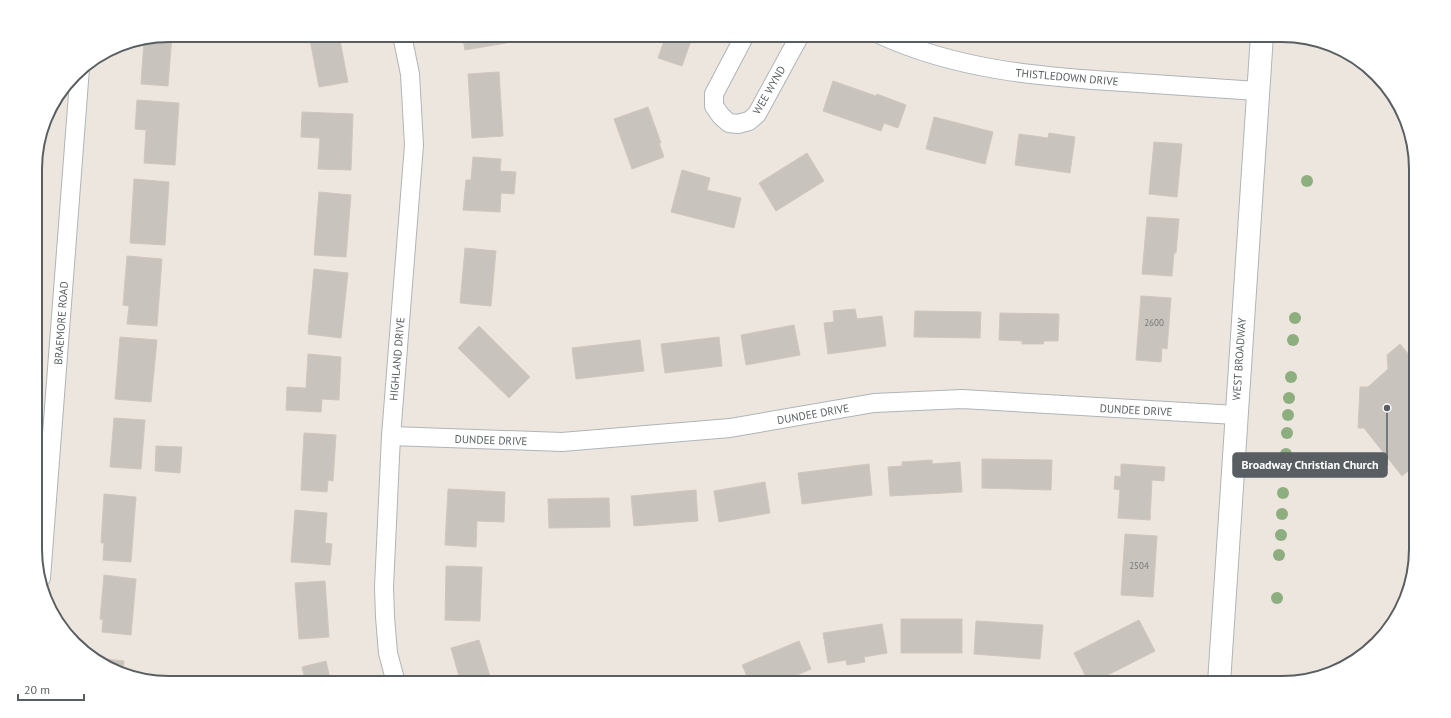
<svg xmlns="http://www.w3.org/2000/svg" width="1451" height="718" viewBox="0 0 1451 718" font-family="'PT Sans',sans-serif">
	<rect width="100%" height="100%" fill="#ece6de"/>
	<g fill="#c9c3be" stroke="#d1c6bd">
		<path d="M169,35H172L168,86L141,84L144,40Z"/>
		<path d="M309,35H339L348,82L319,87Z"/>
		<path d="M462,35H504L506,43L465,50Z"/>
		<path d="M655,35H693L682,66L658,58L665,38Z"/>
		<path d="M1159,35H1192L1191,41L1159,39Z"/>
		<path d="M499,72L503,136L472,138L468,74Z"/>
		<path d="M833,81L876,96L877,94L906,105L898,128L884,123L881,131L823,111Z"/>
		<path d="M137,100L179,103L175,165L144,163L146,130L135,129Z"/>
		<path d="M648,107L661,143H659L664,157L632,169L614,119Z"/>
		<path d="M302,112L353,114L351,170L318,169L320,138L301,137Z"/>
		<path d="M934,117L993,132L985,164L926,149Z"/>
		<path d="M1049,133L1075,137L1070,173L1015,165L1019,134L1048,138Z"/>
		<path d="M1154,142L1182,144L1177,197L1149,194Z"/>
		<path d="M807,153L824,181L776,211L759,183Z"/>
		<path d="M473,157L501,159L500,171L516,172L514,194L501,193L500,212L463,210L466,180H471Z"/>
		<path d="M682,170L710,178L707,190L741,198L734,228L671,212Z"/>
		<path d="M134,179L169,182L165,245L130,243Z"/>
		<path d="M319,192L351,195L346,257L314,255Z"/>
		<path d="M1147,217L1179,219L1176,253H1174L1172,276L1142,274Z"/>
		<path d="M465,248L496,251L491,306L460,303Z"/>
		<path d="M127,256L162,259L157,326L127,324L129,306L123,305Z"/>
		<path d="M314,269L348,273L341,338L308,334Z"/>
		<path d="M1141,296L1171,298L1167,349L1162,348L1161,362L1136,360Z"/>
		<path d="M855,309L857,319L882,316L886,346L828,354L824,323L834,322L833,311Z"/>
		<path d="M915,311L981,312L980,338L914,337Z"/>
		<path d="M1000,313L1059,314L1058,341H1044L1043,344H1022V341L999,340Z"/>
		<path d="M794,325L800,355L746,365L741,335Z"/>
		<path d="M479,326L530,377L509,398L458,348Z"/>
		<path d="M120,337L157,340L151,402L115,399Z"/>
		<path d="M719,337L722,366L665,373L661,344Z"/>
		<path d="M640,340L644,371L576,379L572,348Z"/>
		<path d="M1400,344L1415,362L1416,472L1413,467L1402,476L1364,428H1358L1360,387H1368L1388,369L1387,355Z"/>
		<path d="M308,354L341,357L339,400L322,399L321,412L286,410L287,387L306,388Z"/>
		<path d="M114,418L145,420L141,469L110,467Z"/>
		<path d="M304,433L336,435L333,481L328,480L327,492L301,490Z"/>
		<path d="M156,446L182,447L180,473L155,471Z"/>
		<path d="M982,459L1052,460L1051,490L982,488Z"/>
		<path d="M932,460V464L960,462L962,492L890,496L888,467L902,466V462Z"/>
		<path d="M869,464L872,495L802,504L798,473Z"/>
		<path d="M1121,464L1165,467L1164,481L1152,480L1150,520L1118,518L1120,490L1114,489L1115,476L1121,477Z"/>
		<path d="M765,482L770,513L719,522L714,491Z"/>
		<path d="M448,489L505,492L504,522L477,521L476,547L445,545Z"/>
		<path d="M696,490L698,521L634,526L631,496Z"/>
		<path d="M104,494L136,497L131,562L103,560L104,543H101Z"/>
		<path d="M609,498L610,527L549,528L548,499Z"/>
		<path d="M295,510L327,513L325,543L332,544L330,565L291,562Z"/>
		<path d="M1125,534L1157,536L1153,597L1121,595Z"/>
		<path d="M446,566L482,567L480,621L445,620Z"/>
		<path d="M104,575L136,579L131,635L102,632L103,620L100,619Z"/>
		<path d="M325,581L329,637L299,639L295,583Z"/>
		<rect x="901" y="619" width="61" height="34"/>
		<path d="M1139,620L1155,651L1092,683H1089L1074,653Z"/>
		<path d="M976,621L1043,625L1040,659L974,654Z"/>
		<path d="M882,624L887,653L864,657L865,662L847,665L846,660L828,663L823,633Z"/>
		<path d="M479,640L492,683H461L451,648Z"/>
		<path d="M799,641L811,669L779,683H750L742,665Z"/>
		<path d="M97,658L124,661L123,672L110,669Z"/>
		<path d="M326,661L331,683H306L302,667Z"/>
		<path d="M722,676L726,683H712Z"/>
		<path d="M266,678L267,683H244Z"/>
	</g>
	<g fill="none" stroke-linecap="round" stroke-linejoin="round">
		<defs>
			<g id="minor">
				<path d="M745,35L714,94V106L721,116L729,123L738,124L749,121L757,114L800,35"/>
				<path d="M881,35C957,70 1042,77 1124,82C1168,85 1213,88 1257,91"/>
				<path d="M391,436L562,442L730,428L874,403L962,399L1236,415"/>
				<path d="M41,578L80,68"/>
				<path d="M396,683L388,653L385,617L384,587L391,436L414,145L410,74L402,35"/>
			</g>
			<path id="secondary" d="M1219,683L1262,35"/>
		</defs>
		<use href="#minor" stroke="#b0b4b8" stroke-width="20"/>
		<use href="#secondary" stroke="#afb5b8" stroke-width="24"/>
		<use href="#minor" stroke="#fff" stroke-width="18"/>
		<use href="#secondary" stroke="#fff" stroke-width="22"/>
	</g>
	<g fill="#8dae7e">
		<circle cx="1307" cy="181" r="6"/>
		<circle cx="1295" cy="318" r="6"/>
		<circle cx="1293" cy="340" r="6"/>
		<circle cx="1291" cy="377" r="6"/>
		<circle cx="1289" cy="398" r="6"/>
		<circle cx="1288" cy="415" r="6"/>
		<circle cx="1287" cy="433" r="6"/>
		<circle cx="1286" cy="454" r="6"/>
		<circle cx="1283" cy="493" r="6"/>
		<circle cx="1282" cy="514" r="6"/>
		<circle cx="1281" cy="535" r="6"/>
		<circle cx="1279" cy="555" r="6"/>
		<circle cx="1277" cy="598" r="6"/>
	</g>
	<g text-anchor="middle" stroke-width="3" stroke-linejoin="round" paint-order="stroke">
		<g font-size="9" fill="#747778">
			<text x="1154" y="326">2600</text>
			<text x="1139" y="569">2504</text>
		</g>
		<g font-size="11" fill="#585e61" stroke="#fff">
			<text transform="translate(1067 77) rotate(5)" y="4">THISTLEDOWN DRIVE</text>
			<text transform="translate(769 90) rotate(-60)" y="4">WEE WYND</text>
			<text transform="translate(61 323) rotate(-86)" y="4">BRAEMORE ROAD</text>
			<text transform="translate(397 359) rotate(-85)" y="4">HIGHLAND DRIVE</text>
			<text transform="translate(1239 359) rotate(-86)" y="4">WEST BROADWAY</text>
			<text transform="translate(1136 410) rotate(3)" y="4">DUNDEE DRIVE</text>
			<text transform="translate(813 414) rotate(-10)" y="4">DUNDEE DRIVE</text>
			<text transform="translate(491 440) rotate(2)" y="4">DUNDEE DRIVE</text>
		</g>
	</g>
	<path d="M0 0H1451V718H0ZM169 42H1282A127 127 0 0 1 1409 169V549A127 127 0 0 1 1282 676H169A127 127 0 0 1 42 549V169A127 127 0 0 1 169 42Z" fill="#fff" fill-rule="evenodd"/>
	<path fill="none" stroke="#585e61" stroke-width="2" d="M169 42H1282A127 127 0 0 1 1409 169V549A127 127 0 0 1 1282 676H169A127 127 0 0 1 42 549V169A127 127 0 0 1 169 42Z"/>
	<path fill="none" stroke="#585e61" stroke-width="1.5" d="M1387 408L1387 465"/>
	<circle fill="#585e61" stroke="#fff" stroke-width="1.5" cx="1387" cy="408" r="4"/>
	<rect fill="#585e61" stroke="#585e61" stroke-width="1.5" x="1233" y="453" width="154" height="24" rx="4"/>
	<g font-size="12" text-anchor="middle" font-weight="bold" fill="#fff">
		<text x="1310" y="469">Broadway Christian Church</text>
	</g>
	<path d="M18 694v6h66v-6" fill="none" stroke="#585e61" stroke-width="2"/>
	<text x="24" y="694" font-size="12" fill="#585e61" stroke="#ffffff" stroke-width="3" paint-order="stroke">20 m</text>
</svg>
